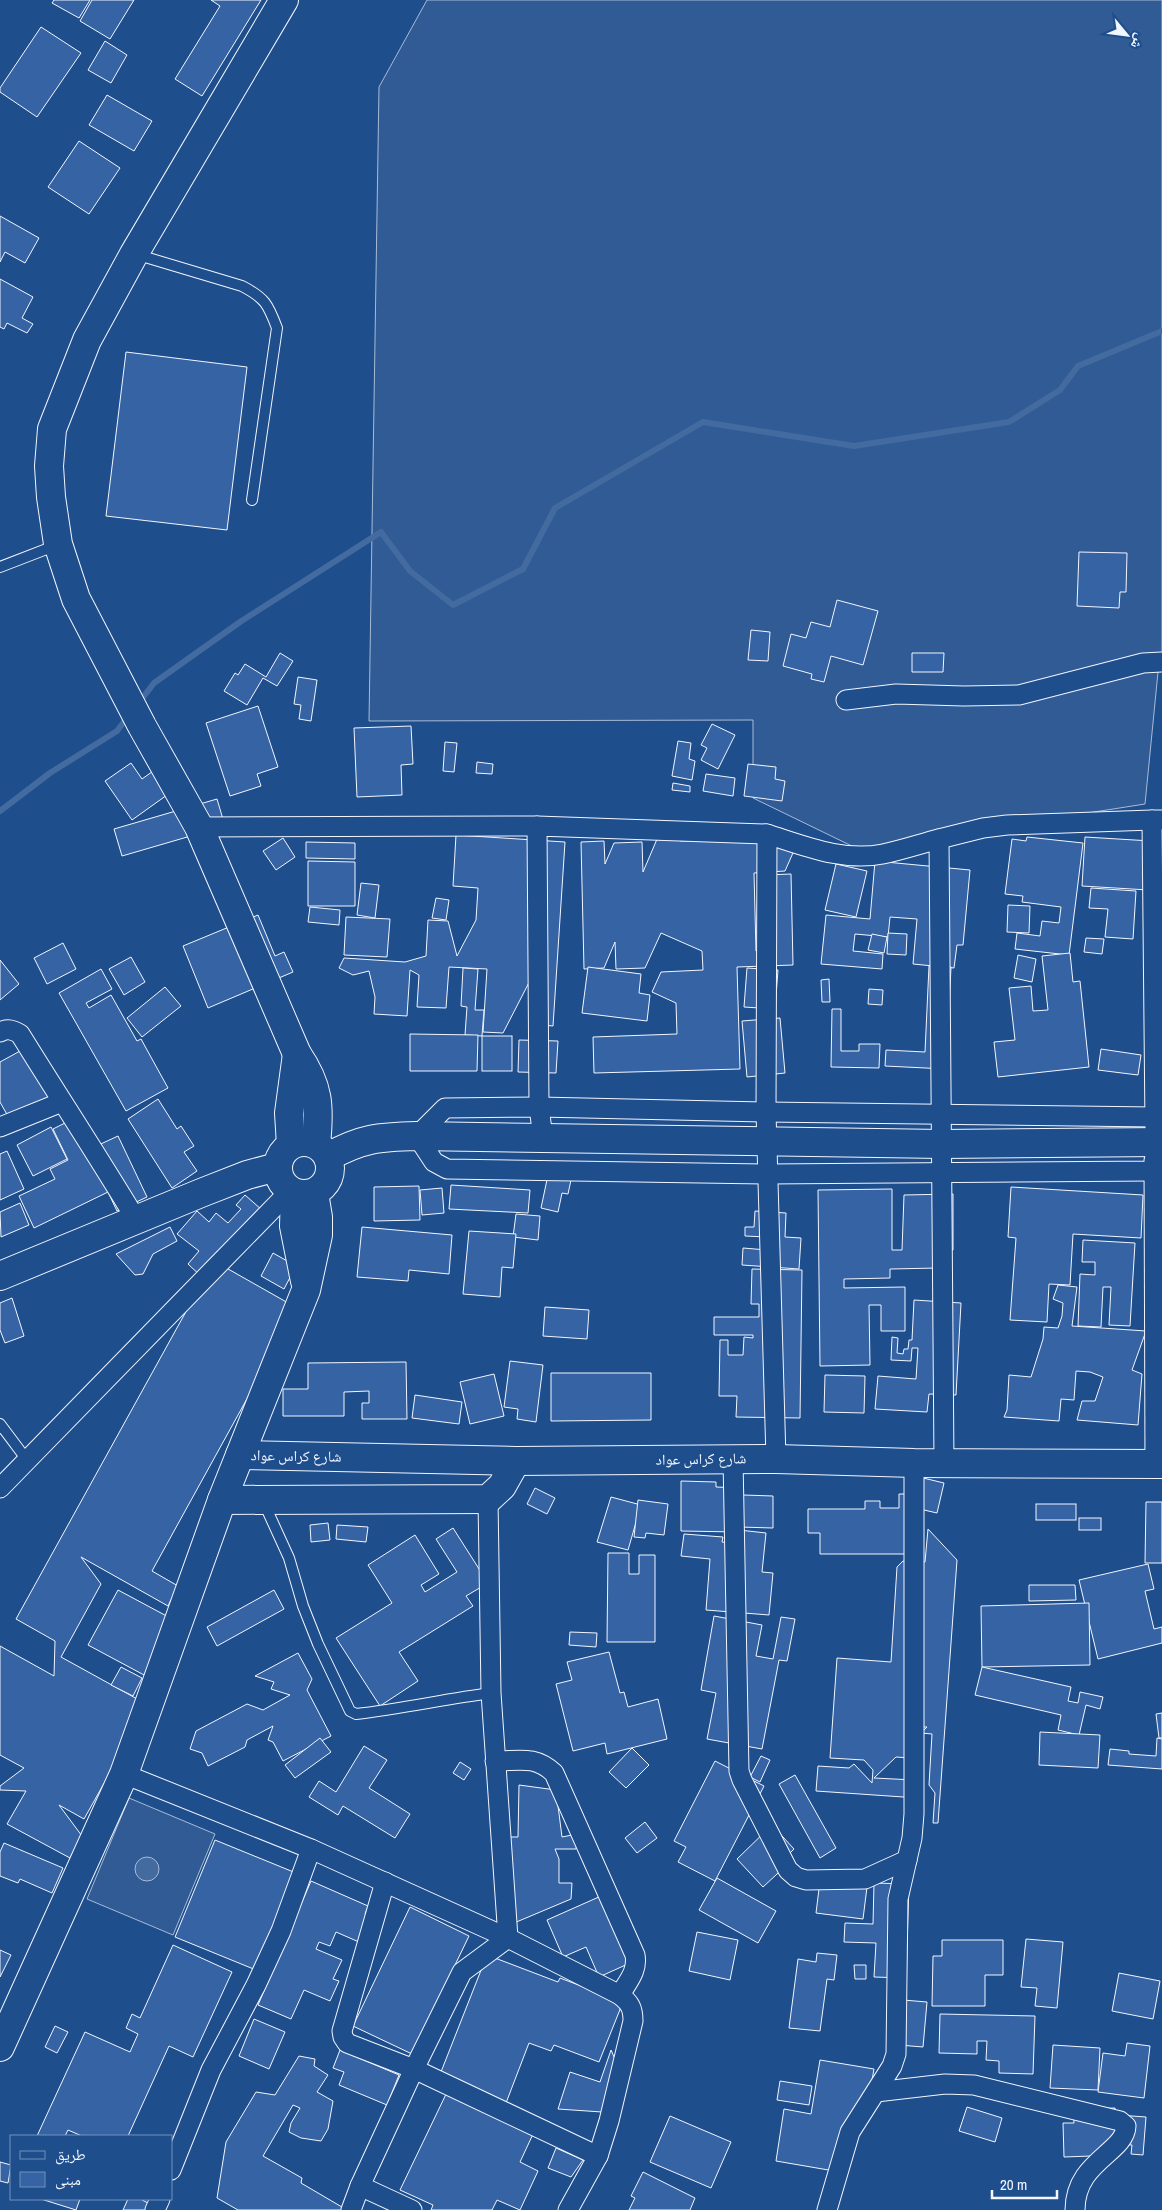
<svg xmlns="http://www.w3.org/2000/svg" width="1162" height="2210" viewBox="0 0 1162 2210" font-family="'Archivo Narrow','Noto Naskh Arabic',sans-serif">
	<rect width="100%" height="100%" fill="#1f4e8c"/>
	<g fill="#305b95" stroke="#a8bbd7">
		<path d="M427,0H1162V662H1159L1145,804L858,849L753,798V720L369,721L379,87Z"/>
		<path d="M129,1798L215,1834L173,1935L87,1899Z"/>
	</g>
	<circle fill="#446ba0" stroke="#a8bbd7" cx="147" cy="1869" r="12"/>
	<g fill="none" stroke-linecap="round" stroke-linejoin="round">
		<g stroke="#446ba0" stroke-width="6">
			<path d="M138,704L154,683L240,622L381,532L410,571L453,605L523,569L555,508L703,422L854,446L1009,422L1060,390L1078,366L1162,331"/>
			<path d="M0,811L50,773L117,731L129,715"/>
		</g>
	</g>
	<g fill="#3563a3" stroke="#f2f6ff">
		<path d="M54,0H90L79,18L52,3Z"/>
		<path d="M92,0H134L110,39L80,21Z"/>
		<path d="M211,0H261L202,96L175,79L220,6Z"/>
		<path d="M41,27L81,53L37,117L0,92V88Z"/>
		<path d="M105,41L127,55L111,83L88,70Z"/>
		<path d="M107,95L152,121L134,151L89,125Z"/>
		<path d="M79,141L120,168L89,214L48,187Z"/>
		<path d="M0,216L39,238L25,263L5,252L0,262Z"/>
		<path d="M0,279L33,297L22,318L33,324L27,333L7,323L4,329L0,327Z"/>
		<path d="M126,352L247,367L227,530L106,516Z"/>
		<path d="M1079,552L1127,553L1126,592H1120L1119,608L1077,606Z"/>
		<path d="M837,600L878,611L863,665L831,656L824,682L811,679L812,674L783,666L791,634L806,638L811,622L830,627Z"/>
		<path d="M751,630L770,632L768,661L748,660Z"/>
		<path d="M280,653L293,661L277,686L263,678L247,705L224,691L235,673L238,675L245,664L266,677Z"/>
		<path d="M912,653H944L943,672H912Z"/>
		<path d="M298,677L317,680L311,721L299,719L301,705L294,704Z"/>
		<path d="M258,706L278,767L257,774L261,786L230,796L206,723Z"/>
		<path d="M712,724L735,735L718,769L701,760L707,748L701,745Z"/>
		<path d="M411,726L413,764L401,765L402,795L357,797L354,728Z"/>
		<path d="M678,741L691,743L689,759L695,761L692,780L672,776Z"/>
		<path d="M445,742L457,743L454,772L443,771Z"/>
		<path d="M477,762L493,764L492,774L476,773Z"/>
		<path d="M131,763L142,779L163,764L188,780L132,820L105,781Z"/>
		<path d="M748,764L776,767L775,779L785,781L782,801L744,796Z"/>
		<path d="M706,774L735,778L733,796L703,791Z"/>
		<path d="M673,783L690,786V792L672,790Z"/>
		<path d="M217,799L225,826L122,856L114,829Z"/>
		<path d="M660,832L681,841L800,837L785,871L754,873L756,951L767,950L765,875L791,874L793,965L737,967L740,1069L594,1073L593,1037L677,1034L676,1003L652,992L661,972L703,970L702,951L661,933L645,968L616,969L615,942L604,968L584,969L581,842L604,841L605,864L614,843L642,842L643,872Z"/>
		<path d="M456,835L565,842L553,1026L532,1024L537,967L503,1033L483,1032L487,969L449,967L446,1008L417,1007L419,975L410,970L407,1016L374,1014L375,997L369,971L353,975L339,968L344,958L405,962L426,956L428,920L448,921L457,956L476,920L478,888L453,886Z"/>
		<path d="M1027,837L1083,843L1069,955L1015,949L1017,933L1040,936L1042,921L1059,923L1061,907L1022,902L1023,896L1005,894L1012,839L1026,841Z"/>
		<path d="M1085,837L1151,841L1148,890L1082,886Z"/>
		<path d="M283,838L295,857L276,870L263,851Z"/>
		<path d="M306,842L355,843V859L306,858Z"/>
		<path d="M308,861L355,862V906H308Z"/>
		<path d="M875,861L970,870L963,945H957L954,968L913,964L917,919L890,917L888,937L855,934L853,951L883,954L882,969L821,964L826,915L870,919Z"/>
		<path d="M836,864L867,871L856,917L825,910Z"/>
		<path d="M361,883L379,885L375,918L357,915Z"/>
		<path d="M1091,888L1136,891L1133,939L1105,937L1108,909L1089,908Z"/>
		<path d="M436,898L449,900L446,920L432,918Z"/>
		<path d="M1008,905L1030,906L1029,933L1007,932Z"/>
		<path d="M310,907L340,910L339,925L308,922Z"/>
		<path d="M258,915L275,956L284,952L293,972L208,1008L183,946Z"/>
		<path d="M346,917L390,919L387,957L344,955Z"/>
		<path d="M888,933L907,934L906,955L887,954Z"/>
		<path d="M872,934L887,937L884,953L868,950Z"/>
		<path d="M1086,938L1104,939L1102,954L1084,952Z"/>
		<path d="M63,943L76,969L47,984L34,958Z"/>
		<path d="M1070,953L1073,982L1080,981L1089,1067L998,1077L994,1042L1015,1040L1009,988L1031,986L1033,1011L1048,1010L1042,956Z"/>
		<path d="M1018,955L1036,959L1032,982L1014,978Z"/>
		<path d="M131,957L145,982L124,995L109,969Z"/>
		<path d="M0,960L19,984L0,1000Z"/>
		<path d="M929,966L951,967L946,1069L885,1066L886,1050L925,1052Z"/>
		<path d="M588,967L641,974L639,993L650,995L647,1021L582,1013Z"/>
		<path d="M463,968L478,969L475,1010H484L482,1036L465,1035L467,1007L461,1006Z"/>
		<path d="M747,968L778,970L775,1009L744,1007Z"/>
		<path d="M101,969L112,989L86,1003L89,1008L111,995L137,1041L141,1039L168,1088L126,1111L59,993Z"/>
		<path d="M829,979L830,1002H822L821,980Z"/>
		<path d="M165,987L181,1006L142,1037L127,1018Z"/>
		<path d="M869,989L883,990L882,1005L868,1004Z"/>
		<path d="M832,1009H841V1051H859V1044H880L879,1068L831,1067Z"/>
		<path d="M780,1018L785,1073L747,1077L742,1021Z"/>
		<path d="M410,1034L478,1035L477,1071H410Z"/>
		<rect x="482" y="1036" width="30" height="35"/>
		<path d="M519,1040L558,1041L556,1073L518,1072Z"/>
		<path d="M31,1045L62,1100L14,1127L0,1102V1062Z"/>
		<path d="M1101,1049L1141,1055L1138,1075L1098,1070Z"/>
		<path d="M158,1099L177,1129L181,1126L194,1146L184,1152L197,1171L172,1188L128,1119Z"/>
		<path d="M75,1118L90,1149L118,1136L147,1197L117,1211L108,1192L34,1228L19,1196L55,1179L50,1169L68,1160L53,1129Z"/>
		<path d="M51,1127L67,1159L33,1176L17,1145Z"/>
		<path d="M7,1151L24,1189L0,1200V1154Z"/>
		<path d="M548,1175L571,1180L568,1194L562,1193L558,1212L541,1208Z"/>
		<path d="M451,1185L530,1190L528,1213L449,1209Z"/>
		<path d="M419,1186L420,1220L374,1221V1187Z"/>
		<path d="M1011,1187L1143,1195L1141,1238L1073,1234L1070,1285L1049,1284L1047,1322L1010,1320L1016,1238L1008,1237Z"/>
		<path d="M442,1188L444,1213L422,1215L420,1190Z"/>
		<path d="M892,1189V1250H902L904,1195L953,1194V1250H937L938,1268L890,1269V1278L844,1279V1288L905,1287V1331H881V1305H869L870,1365L820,1366L818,1190Z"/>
		<path d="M245,1195L262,1210L204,1279L188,1264L199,1251L177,1234L197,1211L209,1222L216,1213L228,1223L241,1209L236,1205Z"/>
		<path d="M20,1203L29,1225L1,1237L0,1212Z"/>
		<path d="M755,1211L786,1213L785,1237L801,1238L799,1269L742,1265L743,1248L767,1250V1237L745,1236V1227H754Z"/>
		<path d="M516,1214L540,1216L538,1240L513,1237Z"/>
		<path d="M170,1227L177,1241L153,1254L143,1274L135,1275L116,1254Z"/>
		<path d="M362,1227L452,1235L449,1274L409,1270L408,1281L357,1277Z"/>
		<path d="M469,1231L516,1234L513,1268L502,1267L500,1297L463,1294Z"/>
		<path d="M1083,1240L1135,1243L1130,1326L1109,1325L1111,1287H1103L1101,1327L1078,1326L1080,1274L1095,1275V1262H1082Z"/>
		<path d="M273,1253L296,1266L284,1289L261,1276Z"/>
		<path d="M214,1261L297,1308L152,1571L178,1586L168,1606L81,1557L101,1584L61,1657L148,1705L84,1819L59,1805L82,1836L70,1858L7,1824L26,1791L0,1790V1786L24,1768L0,1755V1646L54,1676L55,1641L16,1619Z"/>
		<path d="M752,1269L802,1270L800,1418L736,1417L737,1396H719L720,1340H728V1355H743L744,1337L753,1338V1335H714V1317H759V1304H751Z"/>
		<path d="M1058,1285L1077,1287L1072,1326L1146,1331L1132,1370L1142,1374L1138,1425L1077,1420L1082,1401H1095L1103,1377L1090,1372L1076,1371L1074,1400L1061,1399L1059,1421L1004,1417L1007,1410L1009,1375L1031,1377L1043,1339L1044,1327L1058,1328L1062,1316L1063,1303L1053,1299Z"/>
		<path d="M12,1298L24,1336L5,1343L0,1330V1303Z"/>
		<path d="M914,1300L961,1303L956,1395L929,1394L927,1412L875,1409L878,1376L916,1379L918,1348H912L911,1361L891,1360L892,1337L898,1338L897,1353L903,1354L904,1349H908L909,1340H912Z"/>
		<path d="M545,1307L589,1310L587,1339L543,1336Z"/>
		<path d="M510,1361L543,1365L536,1422L517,1419L518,1409L504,1407Z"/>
		<path d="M406,1362L407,1419H362V1403H369V1391L344,1392V1416H283V1389H308V1363Z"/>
		<path d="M551,1373H651V1420L551,1421Z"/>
		<path d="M494,1374L504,1416L470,1424L460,1382Z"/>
		<path d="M825,1375L865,1376L864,1413L824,1412Z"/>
		<path d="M415,1395L462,1402L459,1424L412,1418Z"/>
		<path d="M919,1477L944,1483L937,1513L911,1507Z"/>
		<path d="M681,1481L716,1482V1487L743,1488V1495L773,1496V1528L739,1527V1532L681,1531Z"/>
		<path d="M535,1488L555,1498L547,1514L527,1504Z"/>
		<path d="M899,1494H912V1554H820V1533H808V1509H865V1501H880V1508H899Z"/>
		<path d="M611,1497L641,1505L628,1550L597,1542Z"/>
		<path d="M638,1500L668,1504L664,1535L646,1533L645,1538L634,1537Z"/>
		<path d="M1146,1502H1162V1563H1145Z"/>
		<rect x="1036" y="1504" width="40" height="16"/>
		<rect x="1079" y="1518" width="22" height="12"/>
		<path d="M328,1523L330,1540L311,1542L310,1525Z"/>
		<path d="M337,1525L368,1527L366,1542L336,1539Z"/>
		<path d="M453,1528L488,1583L466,1596L473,1606L399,1652L418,1681L380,1706L336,1638L392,1603L368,1565L415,1535L439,1574L421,1585L425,1592L457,1572L436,1539Z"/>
		<path d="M928,1529L957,1560L938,1823H933L935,1793L929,1785L932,1734L921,1733L927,1727H912L910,1758L896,1757L874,1778L914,1780L918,1798L816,1791L818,1766L849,1768L854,1764L872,1783L873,1770L864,1760L830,1758L837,1658L891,1662L897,1567L903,1561L925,1562Z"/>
		<path d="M739,1530L766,1533L762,1572L773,1573L769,1615L706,1610L710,1559L681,1556L684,1534L723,1537L722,1542L738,1544Z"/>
		<path d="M608,1553H629V1574H639V1555H655V1642H607Z"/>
		<path d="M1148,1564L1154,1589L1145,1591L1154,1629L1162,1627V1643L1098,1659L1079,1580Z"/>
		<path d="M1029,1585H1075L1076,1600L1029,1601Z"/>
		<path d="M118,1590L174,1620L144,1675L88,1645Z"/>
		<path d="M274,1590L284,1609L217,1646L207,1627Z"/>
		<path d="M1089,1603L1090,1665L982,1667L981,1606Z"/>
		<path d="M714,1616L762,1625L756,1656L773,1659L781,1617L795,1619L787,1661L779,1660L762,1749L707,1739L716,1693L701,1690Z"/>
		<path d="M570,1632L597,1633L596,1647L569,1645Z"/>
		<path d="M609,1652L620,1693L624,1692L628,1707L658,1699L667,1739L607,1754L605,1743L573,1751L556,1684L572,1680L567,1662Z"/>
		<path d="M298,1653L312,1679L307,1690L331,1736L283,1761L273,1742L268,1740L273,1726L247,1740L245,1747L208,1766L202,1753L190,1749L196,1731L247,1704L263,1710L290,1695L271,1689L274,1682L255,1676Z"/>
		<path d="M121,1667L142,1678L133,1696L111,1685Z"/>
		<path d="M982,1667L1071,1687L1068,1701L1078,1703L1080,1692L1103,1697L1100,1709L1086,1705L1079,1735L1058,1730L1061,1715L975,1695Z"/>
		<path d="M1162,1713V1738H1159L1156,1714Z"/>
		<path d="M1040,1732L1100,1735L1098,1768L1039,1765Z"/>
		<path d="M320,1738L331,1752L295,1778L285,1765Z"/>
		<path d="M1157,1738L1162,1739V1769L1108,1765L1110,1749L1129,1751V1754L1156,1756Z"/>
		<path d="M364,1746L387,1760L369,1788L410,1814L395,1838L343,1806L338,1815L309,1797L319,1781L336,1792Z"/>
		<path d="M632,1748L649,1765L626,1788L609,1772Z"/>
		<path d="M761,1756L770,1760L760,1782L750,1777Z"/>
		<path d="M715,1761L764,1786L715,1881L678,1862L686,1847L674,1841Z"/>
		<path d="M460,1762L471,1769L464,1780L453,1773Z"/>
		<path d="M795,1775L836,1848L820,1858L779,1784Z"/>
		<path d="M519,1785L556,1790L562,1837L572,1835L577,1844L576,1849H555L559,1859V1883H572L571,1899L514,1923L504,1837H518Z"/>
		<path d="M645,1822L657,1838L637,1853L625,1838Z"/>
		<path d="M772,1825L794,1849L786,1857L790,1862L763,1887L737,1859Z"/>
		<path d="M215,1840L296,1873L256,1970L175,1937Z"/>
		<path d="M4,1843L63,1868L52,1893L20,1879L18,1883L0,1876V1852Z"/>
		<path d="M717,1878L776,1911L758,1943L699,1910Z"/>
		<path d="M311,1881L368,1906L365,1914L370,1916L359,1942L336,1932L330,1946L319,1942L316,1949L342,1960L333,1979L339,1981L330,2001L304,1990L291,2019L258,2005Z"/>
		<path d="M820,1881L867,1887L863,1919L816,1913Z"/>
		<path d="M874,1883L909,1884L906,1978L874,1977L876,1943L844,1942L845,1923L873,1924Z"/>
		<path d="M601,1896L630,1963L599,1977L586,1947L563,1957L547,1920Z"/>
		<path d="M410,1907L469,1936L412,2054L353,2026Z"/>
		<path d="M697,1932L738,1940L730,1980L689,1971Z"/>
		<path d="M1026,1939L1063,1942L1057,2008L1035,2006L1037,1988L1021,1987Z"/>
		<path d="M942,1940H1003V1975H985V2006H932L933,1956H942Z"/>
		<path d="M173,1945L232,1972L193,2057L169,2046L128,2136H82L68,2130L65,2136H37L85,2032L130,2052L138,2034L126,2028L132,2014L140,2018Z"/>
		<path d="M0,1950L11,1955L0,1977Z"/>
		<path d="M817,1953L837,1955L834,1980L827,1979L820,2031L789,2028L798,1959L816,1962Z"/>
		<path d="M487,1955L558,1982L560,1978L623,2002L599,2062L554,2045L551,2051L529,2043L506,2103L439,2077Z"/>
		<path d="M854,1965H866V1979H855Z"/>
		<path d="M1119,1973L1160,1981L1153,2019L1112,2011Z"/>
		<path d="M891,1999L927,2002L923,2047L887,2044Z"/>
		<path d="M940,2014L1035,2016L1033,2074L999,2073V2061L986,2060L987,2041H977V2054L939,2053Z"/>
		<path d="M254,2019L285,2032L269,2069L239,2056Z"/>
		<path d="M55,2026L68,2032L57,2053L45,2047Z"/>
		<path d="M1127,2043L1150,2046L1144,2098L1098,2092L1103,2053L1125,2056Z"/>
		<path d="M1053,2045L1100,2048L1098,2090L1050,2088Z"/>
		<path d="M340,2050L399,2075L387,2105L339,2085L344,2072L333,2068Z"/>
		<path d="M611,2050L618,2066L602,2112L558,2109L570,2072L600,2082Z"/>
		<path d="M299,2056L315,2059L314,2066L328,2075L317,2092L333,2101L328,2129L321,2141L301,2138L289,2132L291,2123L300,2108L293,2105L263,2156L302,2178L301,2183L347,2210H238L217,2198L226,2142L256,2092L275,2095Z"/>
		<path d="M820,2060L874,2069L868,2102L846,2173L776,2161L784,2109L811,2114Z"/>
		<path d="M780,2081L812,2086L809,2105L777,2100Z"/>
		<path d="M448,2090L534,2132L520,2162L538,2171L520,2210L497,2200L492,2210H431L433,2205L400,2190Z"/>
		<path d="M1073,2106L1088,2109L1115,2108L1117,2155L1064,2157L1063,2123H1074Z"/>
		<path d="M967,2107L1002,2118L995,2142L959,2131Z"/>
		<path d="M1118,2115L1146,2117L1143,2155L1131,2154L1132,2145L1116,2144Z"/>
		<path d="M670,2116L731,2142L711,2188L650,2162Z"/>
		<path d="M556,2148L583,2160L571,2177L548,2168Z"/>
		<path d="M0,2162L11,2165L8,2183L0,2181Z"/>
		<path d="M643,2172L695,2198L690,2210H629L635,2198L631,2196Z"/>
		<path d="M41,2199H80L76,2210Z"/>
		<path d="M128,2199H143L142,2200L150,2204L147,2210H123Z"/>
	</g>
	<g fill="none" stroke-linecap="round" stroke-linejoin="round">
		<defs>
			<g id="lane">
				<path d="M135,254L242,286C265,298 268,304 277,328L252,500"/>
				<path d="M0,567L57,545"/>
				<path d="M0,1424L27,1460"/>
				<path d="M263,1501L289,1558L303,1606L318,1644L350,1711L356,1714C401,1709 445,1699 491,1693"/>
			</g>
			<g id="street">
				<path d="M846,700L896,694L964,696L1019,695L1143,663L1162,662"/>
				<path d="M199,827L537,826"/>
				<path d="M0,1032C8,1028 13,1030 20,1034C59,1097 99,1158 137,1221"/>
				<path d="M1162,1122L1155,1117L766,1112L539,1107L445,1108L417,1136L434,1162L447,1169L769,1174L1153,1171L1162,1165"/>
				<path d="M0,1127L62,1102"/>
				<path d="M1155,1128L1152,820H1162"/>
				<path d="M543,1138L539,1107L537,826L767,834"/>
				<path d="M1154,1160L1155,1464"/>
				<path d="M733,1459L739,1771L742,1780L788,1870L796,1877L806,1880L865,1879L907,1860"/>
				<path d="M776,1459L766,1112L767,834C805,846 843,862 883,854C902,850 920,844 939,839"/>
				<path d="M944,1463L939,839L983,828L1007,825L1152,820"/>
				<path d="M0,1488L290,1191"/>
				<path d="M488,1499L491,1693L508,1938L620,1995C630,2003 633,2008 633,2021L609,2121L598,2156L568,2210"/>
				<path d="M495,1761C520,1761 534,1755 554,1773L635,1955C638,1971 628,1981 620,1995"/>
				<path d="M124,1774L311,1849L508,1938L462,1972L414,2069L360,2186L351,2210"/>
				<path d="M385,1882L342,2031L343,2037L347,2043L414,2069L598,2156"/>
				<path d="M876,2092L945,2084L974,2085L1120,2121L1126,2126C1125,2153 1075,2161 1075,2210"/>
				<path d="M171,2170L211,2070L256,1985L281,1931L311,1849"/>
				<path d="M360,2186L412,2210"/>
				<path d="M155,2210L160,2199"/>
				<path d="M827,2210L850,2132L892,2066L896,2054L898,1899L912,1838L914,1814V1463"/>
			</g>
			<g id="secondary">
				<path d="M240,1455L516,1461L776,1459L914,1463L1162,1464"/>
				<path d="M222,1500L488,1499L502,1486L516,1461"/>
			</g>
			<g id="primary">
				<path d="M284,0L134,254L87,340L52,429L49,466L51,497L58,544L76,599L142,726L199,827L297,1054C319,1086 320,1106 316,1144"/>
				<circle cx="304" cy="1168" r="26"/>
				<path d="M291,1145L289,1113L297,1054"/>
				<path d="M328,1157C362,1138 379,1137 417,1136L942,1144L1162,1142"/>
				<path d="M295,1193L294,1226L305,1281"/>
				<path d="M0,1276L201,1193L247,1175L277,1167"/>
				<path d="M0,2047L124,1774L222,1500L306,1290L318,1235V1217L314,1193"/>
			</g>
		</defs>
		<use href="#lane" stroke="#f2f6ff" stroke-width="12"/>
		<use href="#street" stroke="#f2f6ff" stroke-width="21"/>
		<use href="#secondary" stroke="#f2f6ff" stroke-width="30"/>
		<use href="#primary" stroke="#f2f6ff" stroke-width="30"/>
		<use href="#lane" stroke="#1f4e8c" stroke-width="10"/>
		<use href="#street" stroke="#1f4e8c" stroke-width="19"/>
		<use href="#secondary" stroke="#1f4e8c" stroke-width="28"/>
		<use href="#primary" stroke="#1f4e8c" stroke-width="28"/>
	</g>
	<g text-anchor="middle" stroke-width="4" stroke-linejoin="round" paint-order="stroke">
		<g font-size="15" fill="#f2f6ff" stroke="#1f4e8c">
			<text transform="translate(296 1456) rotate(1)" y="5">شارع كراس عواد</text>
			<text transform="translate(701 1459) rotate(-1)" y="5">شارع كراس عواد</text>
		</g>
	</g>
	<rect x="10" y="2135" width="162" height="65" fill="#1f4e8c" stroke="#7391ba"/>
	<rect x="20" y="2151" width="25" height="8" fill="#1f4e8c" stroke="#7391ba"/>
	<text x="55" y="2160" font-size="15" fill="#f2f6ff">طريق</text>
	<rect x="20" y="2172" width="25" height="15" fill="#3563a3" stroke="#7391ba"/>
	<text x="55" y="2185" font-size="15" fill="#f2f6ff">مبنى</text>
	<g transform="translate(1127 35) rotate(119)" stroke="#1f4e8c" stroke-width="4" paint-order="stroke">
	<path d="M0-4L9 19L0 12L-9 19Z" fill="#f2f6ff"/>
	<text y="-8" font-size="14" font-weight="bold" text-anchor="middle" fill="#f2f6ff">ش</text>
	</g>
	<path d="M992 2190v8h65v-8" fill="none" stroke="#f2f6ff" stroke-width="2.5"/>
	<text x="1000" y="2190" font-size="15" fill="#f2f6ff" stroke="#1f4e8c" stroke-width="4" paint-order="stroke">20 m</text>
</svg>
